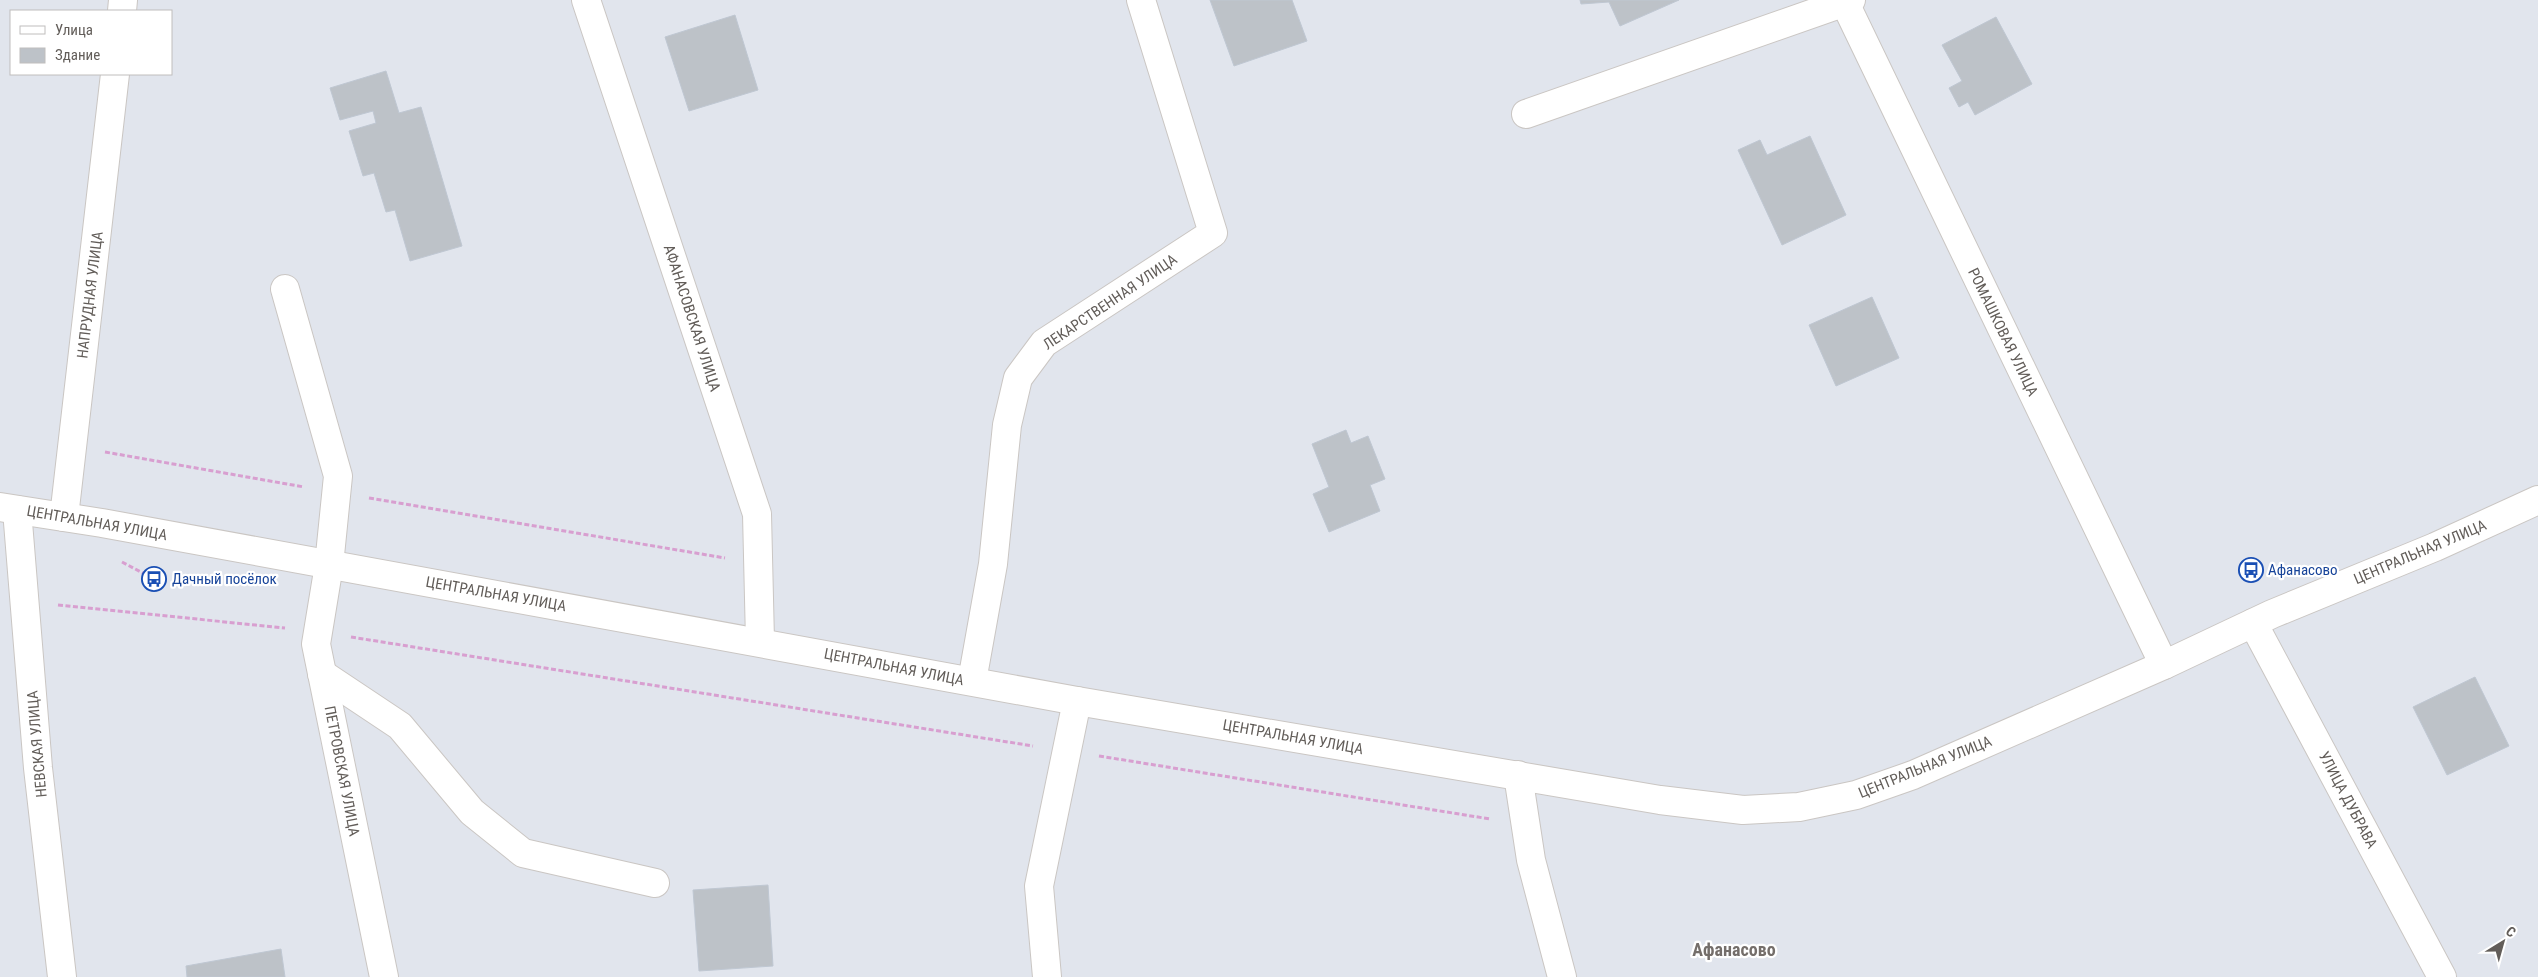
<svg xmlns="http://www.w3.org/2000/svg" width="2538" height="977" viewBox="0 0 2538 977" font-family="'Roboto Condensed',sans-serif">
	<rect width="100%" height="100%" fill="#e1e5ed"/>
	<g fill="#bdc2c8" stroke="#bfc7d2">
		<path d="M1210,0H1292L1307,41L1234,66Z"/>
		<path d="M1580,0H1679L1620,26L1609,2L1581,4Z"/>
		<path d="M735,15L758,90L689,111L665,37Z"/>
		<path d="M1996,17L2032,84L1975,115L1968,102L1959,107L1949,88L1962,81L1942,45Z"/>
		<path d="M386,71L399,113L421,107L462,246L410,261L395,210L386,212L374,173L363,176L349,131L376,123L373,111L340,120L330,88Z"/>
		<path d="M1810,136L1846,215L1782,245L1738,150L1760,140L1767,155Z"/>
		<path d="M1872,297L1899,358L1836,386L1809,325Z"/>
		<path d="M1346,430L1351,443L1368,436L1385,479L1370,485L1380,511L1329,532L1313,494L1329,487L1312,444Z"/>
		<path d="M2475,677L2509,746L2447,775L2413,707Z"/>
		<path d="M768,885L773,966L699,971L693,890Z"/>
		<path d="M281,949L285,977H187L186,966Z"/>
	</g>
	<g fill="none" stroke-linecap="round" stroke-linejoin="round">
		<defs>
			<g id="minor">
				<path d="M586,0L757,514L760,641"/>
				<path d="M1841,0L1845,3L2164,665"/>
				<path d="M122,11L123,0"/>
				<path d="M1526,114L1851,0"/>
				<path d="M285,289L338,476L329,565L316,644L384,977"/>
				<path d="M0,507L102,523L1077,701L1660,800L1743,810L1799,807L1856,795L1913,775L2164,665L2272,614L2435,547L2538,500"/>
				<path d="M17,510L38,768L62,977"/>
				<path d="M64,517L115,74"/>
				<path d="M2253,623L2442,977"/>
				<path d="M322,674L400,726L472,812L523,853L655,883"/>
				<path d="M972,681L993,564L1007,425L1018,378L1044,343L1213,233L1141,0"/>
				<path d="M1518,775L1531,860L1562,977"/>
				<path d="M1047,977L1039,886L1077,701"/>
			</g>
		</defs>
		<use href="#minor" stroke="#cac6c3" stroke-width="30"/>
		<g stroke="#d89fd0" stroke-width="3" stroke-dasharray="5 2.5" stroke-linecap="butt">
			<path d="M105,452L304,487"/>
			<path d="M369,498L725,558"/>
			<path d="M122,562L154,579"/>
			<path d="M58,605L285,628"/>
			<path d="M351,637L1033,746"/>
			<path d="M1099,756L1490,819"/>
		</g>
		<use href="#minor" stroke="#fff" stroke-width="28"/>
	</g>
	<defs>
		<symbol id="bus-ring" viewBox="-11 -11 22 22"><circle r="9.5" fill="#fff" stroke="#1a4fb4" stroke-width="1.5"/><path d="M-5-6H5V4H4V6H2V4H-2V6H-4V4H-5ZM-3.5-4V0h7V-4ZM-3.5 1.2v1.5H-2V1.2ZM2 1.2v1.5H3.5V1.2Z" fill="#1a4fb4"/></symbol>
	</defs>
	<g fill-rule="evenodd">
		<use href="#bus-ring" x="2237" y="556" width="28" height="28"/>
		<use href="#bus-ring" x="140" y="565" width="28" height="28"/>
	</g>
	<g text-anchor="middle" stroke-width="4.5" stroke-linejoin="round" paint-order="stroke">
		<g font-size="15" fill="#625d59" stroke="#fff">
			<text transform="translate(90 295) rotate(-83)" y="5">НАПРУДНАЯ УЛИЦА</text>
			<text transform="translate(1110 302) rotate(-34)" y="5">ЛЕКАРСТВЕННАЯ УЛИЦА</text>
			<text transform="translate(692 318) rotate(72)" y="5">АФАНАСОВСКАЯ УЛИЦА</text>
			<text transform="translate(2003 332) rotate(64)" y="5">РОМАШКОВАЯ УЛИЦА</text>
			<text transform="translate(97 523) rotate(10)" y="5">ЦЕНТРАЛЬНАЯ УЛИЦА</text>
			<text transform="translate(2420 552) rotate(-23)" y="5">ЦЕНТРАЛЬНАЯ УЛИЦА</text>
			<text transform="translate(496 594) rotate(10)" y="5">ЦЕНТРАЛЬНАЯ УЛИЦА</text>
			<text transform="translate(894 667) rotate(11)" y="5">ЦЕНТРАЛЬНАЯ УЛИЦА</text>
			<text transform="translate(1293 737) rotate(10)" y="5">ЦЕНТРАЛЬНАЯ УЛИЦА</text>
			<text transform="translate(37 744) rotate(-95)" y="5">НЕВСКАЯ УЛИЦА</text>
			<text transform="translate(1925 767) rotate(-22)" y="5">ЦЕНТРАЛЬНАЯ УЛИЦА</text>
			<text transform="translate(342 771) rotate(79)" y="5">ПЕТРОВСКАЯ УЛИЦА</text>
			<text transform="translate(2348 800) rotate(62)" y="5">УЛИЦА ДУБРАВА</text>
		</g>
		<g font-size="15" fill="#164399" stroke="#fff" text-anchor="start">
			<text x="2268" y="575">Афанасово</text>
			<text x="172" y="584">Дачный посёлок</text>
		</g>
		<g font-size="18" font-weight="bold" fill="#746e6a" stroke="#fff">
			<text x="1734" y="956">Афанасово</text>
		</g>
	</g>
	<rect x="10" y="10" width="162" height="65" fill="#ffffff" stroke="#c0bebd"/>
	<rect x="20" y="26" width="25" height="8" fill="#ffffff" stroke="#c0bebd"/>
	<text x="55" y="35" font-size="15" fill="#625d59">Улица</text>
	<rect x="20" y="48" width="25" height="15" fill="#bdc2c8" stroke="#c0bebd"/>
	<text x="55" y="60" font-size="15" fill="#625d59">Здание</text>
	<g transform="translate(2503 942) rotate(37)" stroke="#ffffff" stroke-width="4" paint-order="stroke">
	<path d="M0-4L9 19L0 12L-9 19Z" fill="#625d59"/>
	<text y="-8" font-size="14" font-weight="bold" text-anchor="middle" fill="#625d59">С</text>
	</g>
</svg>
